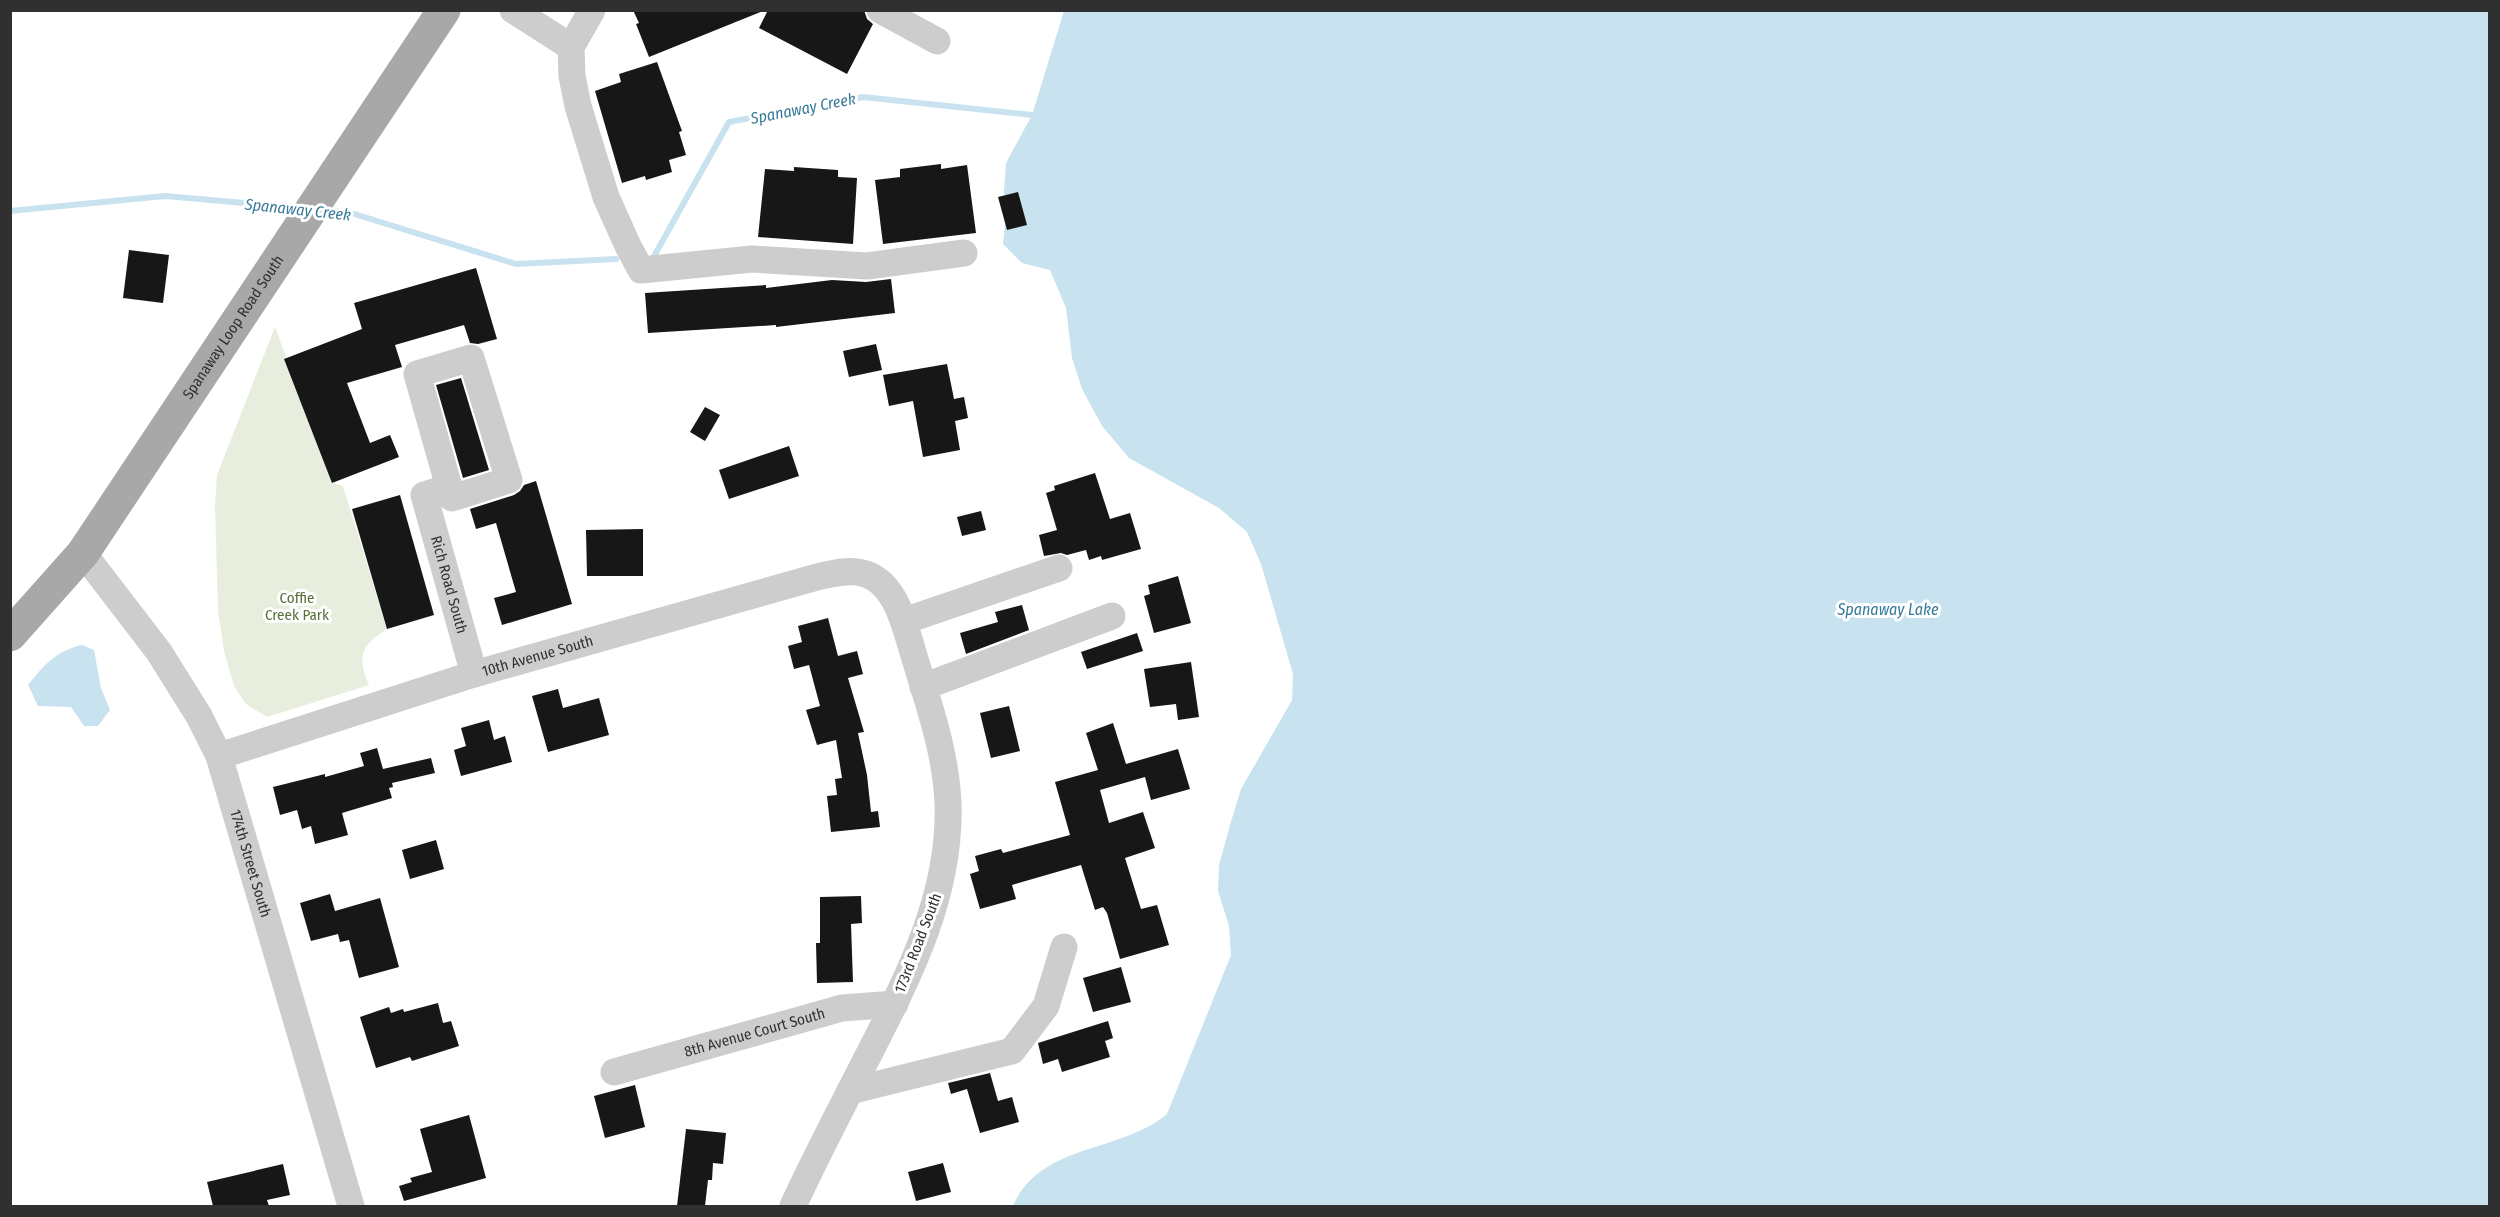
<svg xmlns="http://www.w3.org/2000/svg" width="2500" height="1217" viewBox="0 0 2500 1217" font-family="'Fira Sans Condensed',sans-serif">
	<rect width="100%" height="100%" fill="#fff"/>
	<path fill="#e7eedd" d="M275,327L332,483L343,486L387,629C360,646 357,657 369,685L267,717L246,704L234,686L224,651L218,611L215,505L217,475Z"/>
	<g fill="#c8e3ef">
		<path d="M1064,11H2489V1206H1013C1040,1143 1121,1153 1167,1114L1231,955L1229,926L1218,891L1219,865L1230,825L1241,789L1292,700L1293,674L1261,564L1247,532L1219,508L1129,458L1102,426L1082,389L1072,358L1066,308L1050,270L1022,263L1003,244L1006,212L1004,192L1006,163L1032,115Z"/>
		<path d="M82,645L94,650L101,688L110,710L98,726H84L71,707L38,706L28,685C43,666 57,650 82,645Z"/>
	</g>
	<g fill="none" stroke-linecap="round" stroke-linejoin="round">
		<g stroke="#c8e3ef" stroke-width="6">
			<path d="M325,210L348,212L516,264L616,259"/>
			<path d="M10,211L165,196L300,208"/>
			<path d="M653,258L729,122L863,97L1032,115"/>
		</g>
	</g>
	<g fill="#171717">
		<path d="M633,10H763V11L649,57L636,24L639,23Z"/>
		<path d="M768,10H864L867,19L873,24L847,74L759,28Z"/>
		<path d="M657,62L682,131L679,132L686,155L669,160L672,172L646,180L645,176L622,183L595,91L621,82L619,74Z"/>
		<path d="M941,164V169L967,165L976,233L883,244L875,180L900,177V169Z"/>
		<path d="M794,167L838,170V177L857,178L853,244L758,237L765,169L794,171Z"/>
		<path d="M1018,192L1027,225L1007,230L998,197Z"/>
		<path d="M129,250L169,255L163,303L123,298Z"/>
		<path d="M476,268L497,339L478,344L470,343L464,325L395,345L402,367L347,383L370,443L390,435L399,457L332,483L284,359L362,329L354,303Z"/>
		<path d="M891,279L895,313L776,327V325L648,333L645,293L766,285V288L832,280L866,282Z"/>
		<path d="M876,344L882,370L849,377L843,351Z"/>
		<path d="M947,364L954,399L964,397L968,418L955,421L960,450L923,457L913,401L889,406L883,375Z"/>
		<path d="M461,378L489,470L463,478L436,385Z"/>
		<path d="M705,407L720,415L705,441L690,432Z"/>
		<path d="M789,446L799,476L729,499L719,470Z"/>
		<path d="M1095,473L1110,519L1130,513L1141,549L1102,560L1101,556L1089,560L1086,550L1067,555L1061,553L1044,556L1039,535L1057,530L1046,493L1055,490L1054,486Z"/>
		<path d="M536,481L572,604L502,625L494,598L516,592L496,523L476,529L470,509L514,495L520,491L524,485Z"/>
		<path d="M400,495L434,615L387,629L352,509Z"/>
		<path d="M981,511L986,530L962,536L957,517Z"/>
		<path d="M643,529V576H587L586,530Z"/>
		<path d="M1178,576L1191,623L1154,633L1144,596L1150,594L1148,585Z"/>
		<path d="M1022,605L1029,630L966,654L960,633L998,622L995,612Z"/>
		<path d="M828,618L838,656L857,651L863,674L848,678L864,732L858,733L867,775L871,812L878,811L880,827L831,832L827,796L837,795L835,779L842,778L836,740L817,745L806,710L820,706L809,665L794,669L788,646L802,642L798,626Z"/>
		<path d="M1137,633L1143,651L1087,669L1081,652Z"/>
		<path d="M1191,662L1199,717L1178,720L1176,704L1150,707L1144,669Z"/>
		<path d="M558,689L563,708L599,698L609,735L548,752L532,696Z"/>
		<path d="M1009,706L1020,751L991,758L980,713Z"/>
		<path d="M489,720L494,740L505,736L512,762L461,776L454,750L466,746L461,728Z"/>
		<path d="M1113,723L1126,764L1178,749L1190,789L1151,800L1145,777L1100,790L1109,823L1143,812L1155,848L1125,858L1141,909L1157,905L1169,945L1120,959L1107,913L1103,907L1095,910L1081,865L1012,885L1016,899L980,909L970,874L979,871L975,856L1001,849L1003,853L1070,835L1055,782L1098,770L1086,733Z"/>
		<path d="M377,748L383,769L431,758L435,773L392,783L393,787L389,788L392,798L342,813L348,835L315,844L311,826L302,829L297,810L280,815L273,787L325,774V777L364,766L360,753Z"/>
		<path d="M436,840L444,869L410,879L402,850Z"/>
		<path d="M330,894L335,911L380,898L399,967L359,978L349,940L340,942L338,934L311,941L300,903Z"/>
		<path d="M861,896L862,923L851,924L853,982L817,983L816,943H820V897Z"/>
		<path d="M1121,967L1131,1002L1093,1012L1083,978Z"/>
		<path d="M438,1003L443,1023L451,1021L459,1046L412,1061L410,1057L376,1068L360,1017L389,1007L391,1013L403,1009L404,1012Z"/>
		<path d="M1108,1021L1113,1038L1105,1041L1110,1057L1062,1072L1058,1059L1043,1064L1038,1043Z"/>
		<path d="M990,1073L998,1101L1012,1097L1019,1122L980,1133L967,1089L951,1094L948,1083Z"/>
		<path d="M635,1085L645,1127L605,1138L594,1096Z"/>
		<path d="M469,1115L486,1178L404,1201L399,1186L412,1182L410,1178L432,1172L420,1129Z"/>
		<path d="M686,1129L726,1133L723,1164L713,1163L712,1180H708L705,1206H677Z"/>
		<path d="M943,1163L951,1192L916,1201L908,1172Z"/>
		<path d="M283,1164L290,1195L267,1200L269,1206H213L207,1182Z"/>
	</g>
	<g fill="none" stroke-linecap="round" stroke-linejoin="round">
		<g stroke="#cdcdcd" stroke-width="27">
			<path d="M513,10L571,47"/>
			<path d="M592,10L571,47L572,76L578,106L606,197L628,246L641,270L752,259L867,266L964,253"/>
			<path d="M880,10L937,41"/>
			<path id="s1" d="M449,487L417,374L471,358L509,480L452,498L449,487L424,495L474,674"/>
			<path id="s2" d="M83,553L159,652L199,716L219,756L351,1206"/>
			<path d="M904,621L1059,568"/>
			<path d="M923,687L1112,616"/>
			<path id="s3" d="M219,756L474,674L817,577C831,574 848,569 862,573C894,580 904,622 912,649C927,700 946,750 948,804C951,893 910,974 870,1052C844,1103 817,1154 793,1206"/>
			<path id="s4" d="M614,1072L842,1008L895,1004"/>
			<path d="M850,1091L1012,1051L1046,1006L1064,947"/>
		</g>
		<path stroke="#a8a8a8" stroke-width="33" id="s5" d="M10,635L83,553L444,10"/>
	</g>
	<g text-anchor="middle" stroke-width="6" stroke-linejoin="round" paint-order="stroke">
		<g font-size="15" fill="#303030" stroke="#fff">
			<text dy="5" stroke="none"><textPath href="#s5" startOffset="381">Spanaway Loop Road South</textPath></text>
			<text dy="5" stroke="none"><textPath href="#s1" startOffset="492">Rich Road South</textPath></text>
			<text dy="5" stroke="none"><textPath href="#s3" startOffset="334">10th Avenue South</textPath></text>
			<text dy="5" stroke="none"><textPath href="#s2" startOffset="357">174th Street South</textPath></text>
			<text transform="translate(918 943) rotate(-69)" y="5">173rd Road South</text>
			<text dy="5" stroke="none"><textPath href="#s4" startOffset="146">8th Avenue Court South</textPath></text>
		</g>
		<g font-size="15" fill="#577039" stroke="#fff">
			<text x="297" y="603">Coffie<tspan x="297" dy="17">Creek Park</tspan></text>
		</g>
		<g font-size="16" font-style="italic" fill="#377a9a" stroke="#fff">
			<text transform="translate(803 108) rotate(-11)" y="6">Spanaway Creek</text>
			<text transform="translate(298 209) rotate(6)" y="6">Spanaway Creek</text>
			<text x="1888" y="615">Spanaway Lake</text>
		</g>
	</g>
	<rect width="2500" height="1217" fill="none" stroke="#303030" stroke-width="24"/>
</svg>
